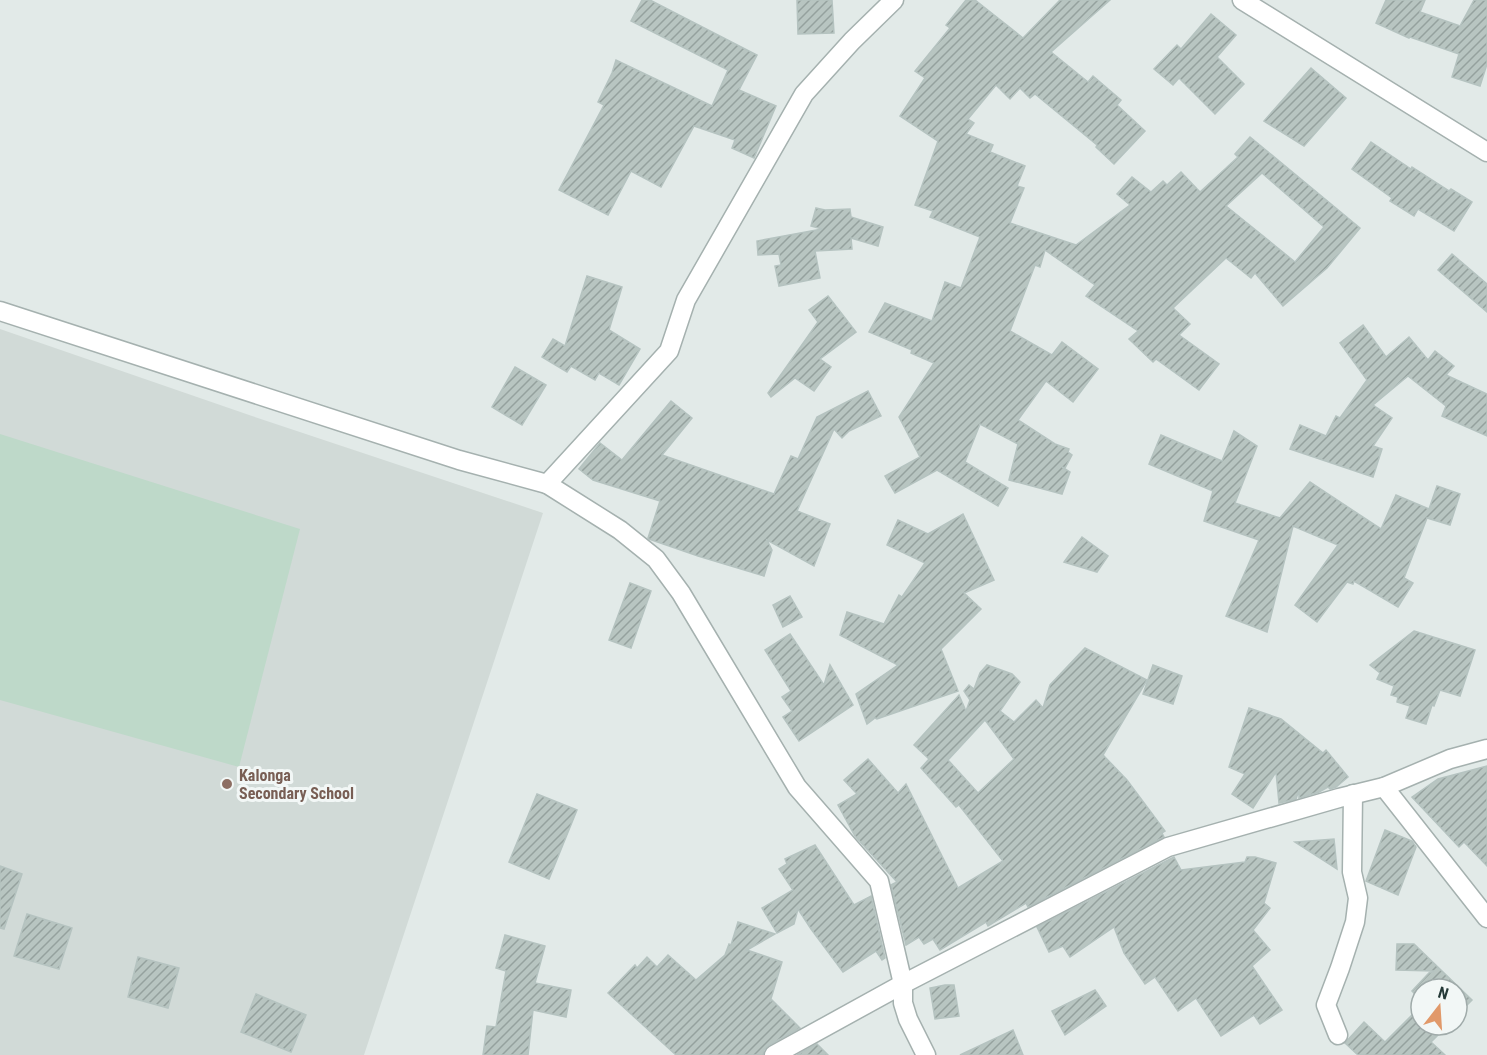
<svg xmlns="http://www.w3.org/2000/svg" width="1487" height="1055" viewBox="0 0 1487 1055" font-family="'Roboto Condensed',sans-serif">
	<defs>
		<pattern id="building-hatch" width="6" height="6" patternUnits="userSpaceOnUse" patternTransform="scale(1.5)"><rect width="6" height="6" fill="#b8c5c1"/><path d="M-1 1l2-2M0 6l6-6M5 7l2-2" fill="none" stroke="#95a19e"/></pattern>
	</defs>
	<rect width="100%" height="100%" fill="#e2eae8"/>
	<path fill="#d1dad7" d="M0,329L252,416L543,513L364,1055H0Z"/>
	<path fill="#bed9c9" d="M0,434L300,529L239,767L0,700Z"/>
	<g fill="url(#building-hatch)" stroke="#b5c3c0" stroke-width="1.5" fill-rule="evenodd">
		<path d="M642,0H650L757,55L739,90L776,106L754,158L732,148L735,140L694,126L661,187L631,171L608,215L559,190L604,105L598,102L612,73L616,60L712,106L728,70L631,21Z"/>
		<path d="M797,0H832L834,33L798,34Z"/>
		<path d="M966,0H975L1023,38L1060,0H1110L1051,52L1088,82L1093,76L1121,100L1117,105L1145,131L1114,164L1096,147L1097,145L1035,94L1030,98L1020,88L1010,99L996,85L968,119L974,123L966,134L993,145L990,152L1025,166L1017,186L1024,188L1010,223L1076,245L1130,205L1117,194L1132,177L1151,192L1163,181L1167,185L1181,172L1200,192L1238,157L1235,154L1250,137L1360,228L1327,268L1283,306L1255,273L1251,278L1226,258L1173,308L1190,324L1179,335L1219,364L1199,390L1156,359L1153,362L1129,339L1138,331L1086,296L1095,285L1045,250L1040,267L1035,265L1010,331L1052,355L1062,342L1098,369L1073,402L1046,381L1018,420L1055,444L1069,449L1068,452L1072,455L1065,468L1062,467L1070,472L1062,494L1009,480L1018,444L980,424L965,462L1008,488L998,506L937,470L895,493L885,476L920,457L899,417L934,363L911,353L912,350L869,332L885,303L932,321L945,282L961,288L980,237L930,217L933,211L915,205L938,141L900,116L925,78L915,71L950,28L946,25ZM1262,173L1324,227L1295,262L1226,206Z"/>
		<path d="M1386,0H1425L1420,12L1460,26L1474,0H1487V64L1480,86L1452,77L1459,54L1410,37L1409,38L1376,23Z"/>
		<path d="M1211,14L1236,35L1217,57L1244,84L1215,114L1179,78L1173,85L1154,69L1177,45L1181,49Z"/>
		<path d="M1311,68L1346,98L1304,146L1264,121Z"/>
		<path d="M1371,142L1411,169L1412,167L1449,191L1451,189L1472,202L1454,231L1418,209L1414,216L1390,201L1392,198L1352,169Z"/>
		<path d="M816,208L825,210L850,209L851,217L883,227L878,246L851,238L852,249L815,251L820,278L779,286L775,266L781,265L779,254L758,255L757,241L822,229L811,226Z"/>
		<path d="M1452,254L1487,284V312L1438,270Z"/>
		<path d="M587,276L622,287L609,330L640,349L619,385L599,373L595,380L571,366L567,372L542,357L553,339L565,346Z"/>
		<path d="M828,296L856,332L820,359L831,367L814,391L795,378L771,397L768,393L818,322L809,310Z"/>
		<path d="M1363,325L1386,357L1409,337L1428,360L1435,351L1454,366L1446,375L1487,394V436L1442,416L1446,406L1408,376L1373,405L1392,418L1373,446L1382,449L1373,477L1290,449L1300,425L1326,436L1336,416L1340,418L1367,380L1340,343Z"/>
		<path d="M515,367L546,385L522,425L492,407Z"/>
		<path d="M868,391L881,416L849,431L842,438L834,429L797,511L830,524L814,566L767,540L772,550L764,576L698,556L649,539L648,538L660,501L593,480L579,469L600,443L622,460L671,401L692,418L662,455L774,494L791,456L798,459L817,417Z"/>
		<path d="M1234,431L1257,446L1235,503L1280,518L1310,482L1381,529L1396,495L1429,509L1437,486L1460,494L1450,525L1427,518L1404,578L1413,583L1398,607L1354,581L1353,584L1347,582L1317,622L1295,605L1338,545L1293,526L1267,632L1226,616L1259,540L1204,521L1213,491L1149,464L1161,435L1222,461Z"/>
		<path d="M963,514L994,580L964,593L981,609L941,649L958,691L877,719L875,718L867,724L856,694L898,665L840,635L847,612L884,624L899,595L902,597L925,563L887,545L898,520L928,534Z"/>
		<path d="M1082,537L1108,556L1097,572L1064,562Z"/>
		<path d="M630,583L651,591L631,648L609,640Z"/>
		<path d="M790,596L802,617L783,627L773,605Z"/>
		<path d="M1414,631L1475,650L1460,696L1440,690L1434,706L1432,705L1426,724L1406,718L1410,706L1397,702L1398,697L1391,695L1394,686L1377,679L1380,673L1370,665Z"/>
		<path d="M790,634L824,685L830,665L853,705L799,741L783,717L792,711L782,697L791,691L765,650Z"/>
		<path d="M1085,648L1147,680L1103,755L1127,780L1165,831L1162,833L1164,837L1028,907L1026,903L988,926L986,922L940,950L933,939L924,944L919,937L906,945L891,885L897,882L855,836L838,805L857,794L844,780L868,759L898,793L906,784L958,888L1003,861L959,805L956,807L921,768L929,759L914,745L959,695L966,711L970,700L964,691L969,685L974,689L980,673L987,665L1012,674L1020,682L1000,711L1014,722L1036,700L1043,708L1050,685ZM985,720L1014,759L978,793L948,760Z"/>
		<path d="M1153,665L1182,676L1173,704L1143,694Z"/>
		<path d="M1249,708L1281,719L1323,753L1326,750L1348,777L1336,787L1330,789L1328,787L1319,792L1299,798V790L1296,799L1279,803L1276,772L1253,808L1232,794L1245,774L1229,767Z"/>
		<path d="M1487,766V866L1464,842L1459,847L1412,797L1438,779Z"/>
		<path d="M537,794L577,810L549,879L509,862Z"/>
		<path d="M1385,830L1412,841L1416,847L1398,895L1366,881Z"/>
		<path d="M1334,839L1337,869L1295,842Z"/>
		<path d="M815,845L854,905L871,896L885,958L882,960L876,951L843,972L811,929L798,909L794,924L777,933L762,908L793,890L779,869L787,864L785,859Z"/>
		<path d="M1174,857L1181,870L1245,862L1247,857H1255L1276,863L1264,903L1270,908L1253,930L1270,950L1252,966L1282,1010L1260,1024L1254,1015L1221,1036L1196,998L1178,1011L1155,977L1145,984L1124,953L1114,927L1070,957L1063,946L1049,952L1037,927Z"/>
		<path d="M0,866L22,874L4,929L0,928Z"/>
		<path d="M27,914L72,928L59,969L14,956Z"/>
		<path d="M738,922L775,934L747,950L782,962L770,1002L772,1000L800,1028L769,1045L764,1050L763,1055H676L608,993L635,965L637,968L647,957L657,967L668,955L696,980L725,955L729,944L731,945Z"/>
		<path d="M505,935L545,946L535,983L571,990L566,1017L533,1010L528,1055H483L487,1026L496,1027L506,971L496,968Z"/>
		<path d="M1397,944H1414L1472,1000L1457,1015V989H1421V1025H1448L1431,1042L1445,1055H1358L1345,1043L1364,1022L1385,1042L1416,1011L1412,1007L1420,999L1412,991L1429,973L1434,971L1396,970Z"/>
		<path d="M138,957L179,968L168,1008L128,997Z"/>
		<path d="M945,985H954L959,1016L935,1019L930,988Z"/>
		<path d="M1095,990L1106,1006L1065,1035L1052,1011Z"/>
		<path d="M256,994L306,1015L291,1052L241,1032Z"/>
		<path d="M1013,1030L1023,1055H960Z"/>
		<path d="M817,1044L828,1055H797Z"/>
	</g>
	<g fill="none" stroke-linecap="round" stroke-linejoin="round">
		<defs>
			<g id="minor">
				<path d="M1242,0L1487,152"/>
				<path d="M0,311L459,460L547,484L669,351L686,300L804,94L852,41L894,0"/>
				<path d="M547,484L620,530L656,559L681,593L797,787L879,881L903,984V1003L908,1019L926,1055"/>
				<path d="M1384,787L1487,918"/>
				<path d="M1338,1035L1326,1005L1340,968L1355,922L1358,898L1352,872L1353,794"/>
				<path d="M774,1055L903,984L1168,847L1339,798L1384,787L1450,759L1487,749"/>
			</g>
		</defs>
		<use href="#minor" stroke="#a5b1af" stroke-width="21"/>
		<use href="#minor" stroke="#fff" stroke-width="18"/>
	</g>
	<circle fill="#8d6e63" stroke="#f2f7f6" stroke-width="2" cx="227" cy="784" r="6"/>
	<g text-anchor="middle" stroke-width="6" stroke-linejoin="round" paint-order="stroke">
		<g font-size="16" font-weight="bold" fill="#785e54" stroke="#f2f7f6" text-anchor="start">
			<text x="239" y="781">Kalonga<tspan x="239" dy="18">Secondary School</tspan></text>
		</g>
	</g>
	<g transform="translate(1439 1007) rotate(17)"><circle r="28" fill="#f2f7f6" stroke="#a0abaa" stroke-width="1.5"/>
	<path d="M0-4.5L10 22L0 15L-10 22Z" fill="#e1996a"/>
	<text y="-9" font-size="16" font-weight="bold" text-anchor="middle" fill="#243937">N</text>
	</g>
</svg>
